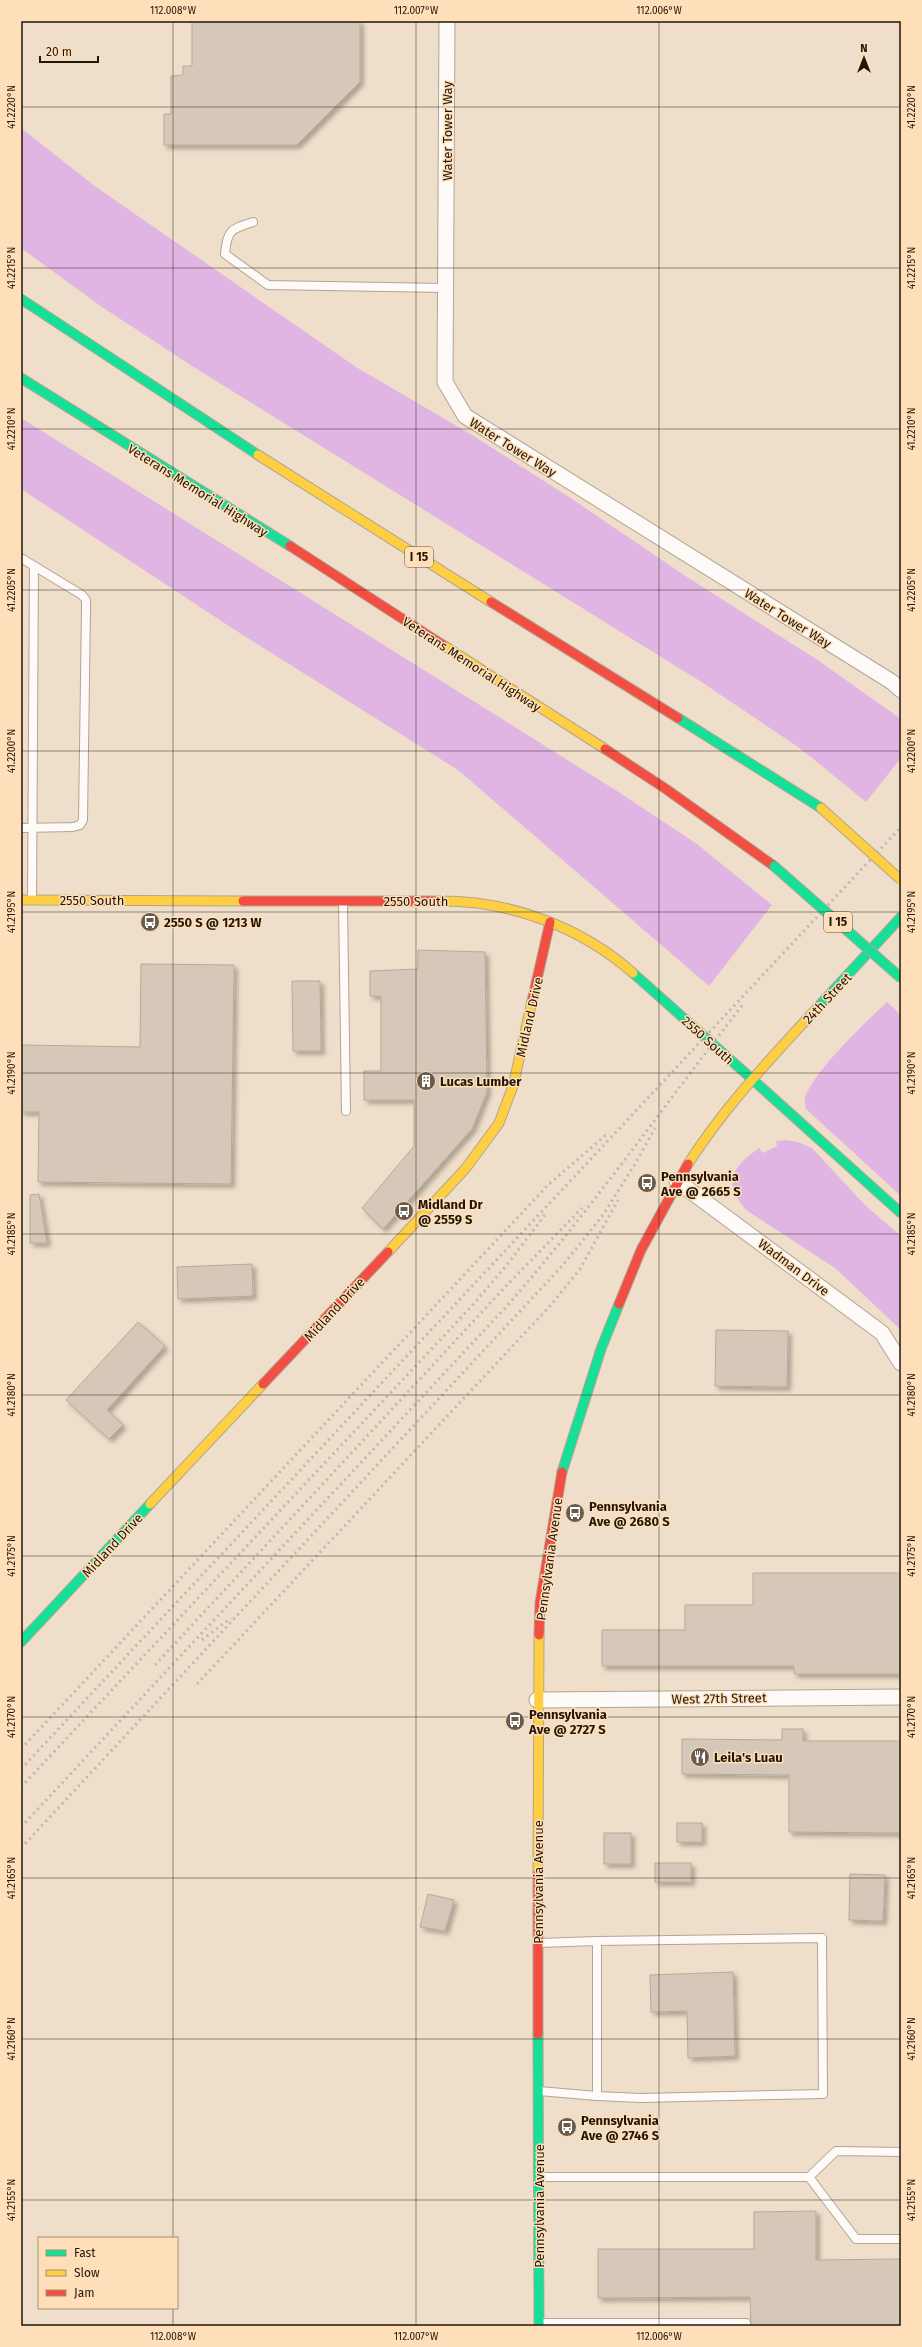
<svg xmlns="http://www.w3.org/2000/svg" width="922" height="2347" viewBox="0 0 922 2347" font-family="'Fira Sans',sans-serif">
	<defs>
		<filter id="shadow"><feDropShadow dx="3.5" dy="3.5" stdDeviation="2" flood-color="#0004"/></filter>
	</defs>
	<rect width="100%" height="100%" fill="#efdec9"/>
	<g fill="#e0b5e3">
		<path d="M21,128L96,187L356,367L472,435L569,497L687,577L816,659L901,719V758L866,802L801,749L703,683L192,366L102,307L21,248Z"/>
		<path d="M21,418L617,791L697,844L772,905L709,986L458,770L235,630L21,489Z"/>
		<path d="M887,1002L901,1015V1196L806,1109C805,1105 804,1101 805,1097C815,1070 865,1023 887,1002Z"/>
		<path d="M786,1140L798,1142L812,1148L866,1206L901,1236V1330L835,1268L746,1210C723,1182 731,1168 759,1148L763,1153L777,1146L776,1141Z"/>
	</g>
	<g fill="#d6c8b8" stroke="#b7aa9a" filter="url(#shadow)">
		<path d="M192,21H360V82L297,145H164V114H171V76L183,75V66H192Z"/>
		<path d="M418,950L485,952L487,1092L472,1129L383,1229L362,1208L414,1146V1100H364V1071H381V996H370V971L418,969Z"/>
		<path d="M141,964L234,965L231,1184L38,1182L39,1112H21V1045L140,1047Z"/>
		<path d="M292,981H320L321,1051H293Z"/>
		<path d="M39,1194L47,1243H30V1195Z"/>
		<path d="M252,1264L253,1296L178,1299L177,1267Z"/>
		<path d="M138,1322L165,1346L107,1410L123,1425L109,1439L66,1400Z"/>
		<path d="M716,1330L788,1331L787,1387L715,1386Z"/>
		<path d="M753,1573H901V1674H794V1666H602V1630H685V1605H753Z"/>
		<path d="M782,1729H803V1741H901V1833L789,1832V1775L682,1774V1739L782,1740Z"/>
		<rect x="677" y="1823" width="25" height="19"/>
		<rect x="604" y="1833" width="27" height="31"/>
		<rect x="655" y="1863" width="36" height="19"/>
		<path d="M850,1874L885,1875L883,1921L849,1920Z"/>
		<path d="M428,1894L454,1900L445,1931L420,1927Z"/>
		<path d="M733,1972L735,2056L688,2058L687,2011L651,2012L650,1975Z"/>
		<path d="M816,2211V2260L901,2259V2326H751L750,2297L598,2298V2249H754V2212Z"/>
	</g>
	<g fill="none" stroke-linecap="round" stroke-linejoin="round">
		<defs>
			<g id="lane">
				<path d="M253,222C231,229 227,230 225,254L268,285L446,288"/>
				<path d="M21,558L82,595L86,600V608L83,820L80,825L73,827L21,828"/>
				<path d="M32,900L34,566"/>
				<path d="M343,902L346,1111"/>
				<path d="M539,1943L597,1941V2096L539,2091"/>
				<path d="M597,2096L640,2098L823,2094L822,1938L597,1941"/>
				<path d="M540,2177H809L856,2239H901"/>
				<path d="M809,2177L836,2151L901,2152"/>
				<path d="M539,2323H746"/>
			</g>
			<g id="street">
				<path d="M447,21L445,382L465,416L892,682L901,690"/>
				<path d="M677,1181L882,1333L901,1363"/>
				<path d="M537,1700L901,1697"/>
			</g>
			<g id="fast">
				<path d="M21,299L258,455"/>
				<path d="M21,378L290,546"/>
				<path d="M678,718L821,808"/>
				<path d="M633,973L752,1079"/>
				<path d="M818,1007L901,917"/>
				<path d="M752,1079L901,1213"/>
				<path d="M562,1472L601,1349L619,1304"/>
				<path d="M21,1642L150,1504"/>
				<path d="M538,2034L539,2326"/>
			</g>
			<g id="slow">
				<path d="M258,455L491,602"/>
				<path d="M443,645L605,749"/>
				<path d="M21,900L243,901"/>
				<path d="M442,901C511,901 581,927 633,973"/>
				<path d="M688,1164C725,1106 772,1057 818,1007"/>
				<path d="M388,1252L466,1168L499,1123L513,1086L532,1001"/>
				<path d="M150,1504L263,1384"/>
				<path d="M538,1873L539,1635"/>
			</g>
			<g id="jam">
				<path d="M290,546L443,645"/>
				<path d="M491,602L678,718"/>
				<path d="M605,749L666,789L774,866"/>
				<path d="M243,901H442"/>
				<path d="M532,1001L550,922"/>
				<path d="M619,1304L641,1250L688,1164"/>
				<path d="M263,1384L388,1252"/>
				<path d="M539,1635L540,1603L562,1472"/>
				<path d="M538,1873V2034"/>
			</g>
		</defs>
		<use href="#lane" stroke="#b2a595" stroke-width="10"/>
		<use href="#street" stroke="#b2a595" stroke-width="17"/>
		<use href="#fast" stroke="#b2a595" stroke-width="11"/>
		<use href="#slow" stroke="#b2a595" stroke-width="11"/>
		<use href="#jam" stroke="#b2a595" stroke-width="11"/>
		<use href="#lane" stroke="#fdfaf7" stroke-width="8"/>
		<use href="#street" stroke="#fdfaf7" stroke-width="15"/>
		<use href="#fast" stroke="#16e098" stroke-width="9"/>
		<use href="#slow" stroke="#ffcf43" stroke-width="9"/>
		<use href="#jam" stroke="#f24e42" stroke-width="9"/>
		<g stroke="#bcb8b3" stroke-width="3" stroke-dasharray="2 4" stroke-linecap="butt">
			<path d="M202,1640L231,1618"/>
			<path d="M155,1665L507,1285L582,1208"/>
			<path d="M197,1684L550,1306L580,1269L618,1200"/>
			<path d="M21,1749L548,1185L607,1134"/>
			<path d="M21,1769L901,827"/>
			<path d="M21,1787L470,1308L507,1265L547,1212"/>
			<path d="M21,1827L506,1307C591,1210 665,1104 744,1003"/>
			<path d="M21,1848L563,1265L603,1215L635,1164L655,1128"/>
		</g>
		<defs>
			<path id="fast-bridge" d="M774,866L901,978"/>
			<path id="slow-bridge" d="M821,808L901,880"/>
		</defs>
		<use href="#fast-bridge" stroke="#b2a595" stroke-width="11" stroke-linecap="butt"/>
		<use href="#slow-bridge" stroke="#b2a595" stroke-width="11" stroke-linecap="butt"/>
		<use href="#fast-bridge" stroke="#16e098" stroke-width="9"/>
		<use href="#slow-bridge" stroke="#ffcf43" stroke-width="9"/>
	</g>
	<path fill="none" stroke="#211608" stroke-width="1" stroke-opacity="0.45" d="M173,21V2238M416,21V2326M659,21V2326M21,107H901M21,268H901M21,429H901M21,590H901M21,751H901M21,912H901M21,1073H901M21,1234H901M21,1395H901M21,1556H901M21,1717H901M21,1878H901M21,2039H901M21,2200H901M173,2308V2326"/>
	<defs>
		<symbol id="bus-disc" viewBox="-11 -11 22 22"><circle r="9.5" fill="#695c4c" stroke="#ffdfb9"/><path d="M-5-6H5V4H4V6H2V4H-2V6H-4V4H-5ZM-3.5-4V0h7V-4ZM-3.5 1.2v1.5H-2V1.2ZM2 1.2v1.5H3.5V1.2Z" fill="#fff"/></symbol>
		<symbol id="building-disc" viewBox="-11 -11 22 22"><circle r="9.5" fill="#695c4c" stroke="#ffdfb9"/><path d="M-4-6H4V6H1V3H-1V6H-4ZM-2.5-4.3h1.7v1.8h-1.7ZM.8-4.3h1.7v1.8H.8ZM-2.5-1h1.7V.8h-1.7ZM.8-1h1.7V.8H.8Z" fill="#fff"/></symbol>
		<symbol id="restaurant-disc" viewBox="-11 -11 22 22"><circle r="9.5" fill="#695c4c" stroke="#ffdfb9"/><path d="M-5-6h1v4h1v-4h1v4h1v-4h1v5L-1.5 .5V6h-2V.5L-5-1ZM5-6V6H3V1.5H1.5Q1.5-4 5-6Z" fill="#fff"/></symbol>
	</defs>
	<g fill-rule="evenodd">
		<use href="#bus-disc" x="139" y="911" width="22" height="22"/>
		<use href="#building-disc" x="415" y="1070" width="22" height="22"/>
		<use href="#bus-disc" x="636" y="1172" width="22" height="22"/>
		<use href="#bus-disc" x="393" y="1200" width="22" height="22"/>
		<use href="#bus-disc" x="564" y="1502" width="22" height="22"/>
		<use href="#bus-disc" x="504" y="1710" width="22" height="22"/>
		<use href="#restaurant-disc" x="689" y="1746" width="22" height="22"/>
		<use href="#bus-disc" x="556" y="2116" width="22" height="22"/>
	</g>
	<g text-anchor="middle" stroke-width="3" stroke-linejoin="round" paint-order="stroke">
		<g fill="#ffdfb9" stroke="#64523d" stroke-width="1">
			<rect x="405" y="547" width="28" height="20" rx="3"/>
			<rect x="824" y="912" width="28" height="20" rx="3"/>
		</g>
		<g font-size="12" font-weight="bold" fill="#211608">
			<text x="419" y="561">I 15</text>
			<text x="838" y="926">I 15</text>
		</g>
		<g font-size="13" fill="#211608" stroke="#ffdfb9">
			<text transform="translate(447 131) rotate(-90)" y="5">Water Tower Way</text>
			<text transform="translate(513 447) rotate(32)" y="5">Water Tower Way</text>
			<text transform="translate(198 490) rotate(32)" y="5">Veterans Memorial Highway</text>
			<text transform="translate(788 618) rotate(32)" y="5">Water Tower Way</text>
			<text transform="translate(472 664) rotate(33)" y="5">Veterans Memorial Highway</text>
			<text x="92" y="905">2550 South</text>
			<text x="416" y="906">2550 South</text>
			<text transform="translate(827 998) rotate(-47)" y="5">24th Street</text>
			<text transform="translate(529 1017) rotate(-77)" y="5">Midland Drive</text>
			<text transform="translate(708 1040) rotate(42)" y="5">2550 South</text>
			<text transform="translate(794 1267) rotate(37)" y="5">Wadman Drive</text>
			<text transform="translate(334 1309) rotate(-47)" y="5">Midland Drive</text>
			<text transform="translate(112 1545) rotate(-47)" y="5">Midland Drive</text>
			<text transform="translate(549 1559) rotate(-82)" y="5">Pennsylvania Avenue</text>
			<text transform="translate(719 1698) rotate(-1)" y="5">West 27th Street</text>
			<text transform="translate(538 1882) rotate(-90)" y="5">Pennsylvania Avenue</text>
			<text transform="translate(539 2206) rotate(-90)" y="5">Pennsylvania Avenue</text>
		</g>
		<g font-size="13" font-weight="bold" fill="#211608" stroke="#ffdfb9" text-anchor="start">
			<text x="164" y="927">2550 S @ 1213 W</text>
			<text x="440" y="1086">Lucas Lumber</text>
			<text x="661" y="1181">Pennsylvania<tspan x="661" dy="15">Ave @ 2665 S</tspan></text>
			<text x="418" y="1209">Midland Dr<tspan x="418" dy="15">@ 2559 S</tspan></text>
			<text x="589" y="1511">Pennsylvania<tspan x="589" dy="15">Ave @ 2680 S</tspan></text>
			<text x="529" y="1719">Pennsylvania<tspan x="529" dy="15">Ave @ 2727 S</tspan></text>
			<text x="714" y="1762">Leila's Luau</text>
			<text x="581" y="2125">Pennsylvania<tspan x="581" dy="15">Ave @ 2746 S</tspan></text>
		</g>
	</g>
	<rect width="922" height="2347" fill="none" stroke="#ffdfb9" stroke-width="44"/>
	<rect x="38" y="2237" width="140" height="72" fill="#ffdfb9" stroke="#a68f72"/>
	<rect x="46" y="2250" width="20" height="6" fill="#16e098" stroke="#a68f72"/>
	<text x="74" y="2257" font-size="12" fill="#211608">Fast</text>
	<rect x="46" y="2270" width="20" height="6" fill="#ffcf43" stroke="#a68f72"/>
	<text x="74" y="2277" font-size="12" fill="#211608">Slow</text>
	<rect x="46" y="2290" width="20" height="6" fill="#f24e42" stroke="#a68f72"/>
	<text x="74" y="2297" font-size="12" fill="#211608">Jam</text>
	<g transform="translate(864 58)" stroke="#ffdfb9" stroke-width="3" paint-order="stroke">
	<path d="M0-3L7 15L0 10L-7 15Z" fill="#211608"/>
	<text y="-6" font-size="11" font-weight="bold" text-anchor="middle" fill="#211608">N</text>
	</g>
	<path d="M40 56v6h58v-6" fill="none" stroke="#211608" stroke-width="2"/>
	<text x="46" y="56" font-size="12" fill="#211608" stroke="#ffdfb9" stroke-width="3" paint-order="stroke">20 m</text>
	<rect x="22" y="22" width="878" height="2303" fill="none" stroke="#211608" stroke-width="1.5"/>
	<g font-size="10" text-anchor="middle" fill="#211608">
		<text x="173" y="14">112.008°W</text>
		<text x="416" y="14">112.007°W</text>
		<text x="659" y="14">112.006°W</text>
		<text transform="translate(11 107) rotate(-90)" y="4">41.2220°N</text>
		<text transform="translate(911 107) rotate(-90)" y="4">41.2220°N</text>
		<text transform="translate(11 268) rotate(-90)" y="4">41.2215°N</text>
		<text transform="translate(911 268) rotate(-90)" y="4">41.2215°N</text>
		<text transform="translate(11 429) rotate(-90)" y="4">41.2210°N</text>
		<text transform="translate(911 429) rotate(-90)" y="4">41.2210°N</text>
		<text transform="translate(11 590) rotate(-90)" y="4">41.2205°N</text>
		<text transform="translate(911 590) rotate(-90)" y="4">41.2205°N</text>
		<text transform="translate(11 751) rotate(-90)" y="4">41.2200°N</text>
		<text transform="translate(911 751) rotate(-90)" y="4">41.2200°N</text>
		<text transform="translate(11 912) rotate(-90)" y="4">41.2195°N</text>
		<text transform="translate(911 912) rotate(-90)" y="4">41.2195°N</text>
		<text transform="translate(11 1073) rotate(-90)" y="4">41.2190°N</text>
		<text transform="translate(911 1073) rotate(-90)" y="4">41.2190°N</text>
		<text transform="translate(11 1234) rotate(-90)" y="4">41.2185°N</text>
		<text transform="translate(911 1234) rotate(-90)" y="4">41.2185°N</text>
		<text transform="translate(11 1395) rotate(-90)" y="4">41.2180°N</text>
		<text transform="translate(911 1395) rotate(-90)" y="4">41.2180°N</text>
		<text transform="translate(11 1556) rotate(-90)" y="4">41.2175°N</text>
		<text transform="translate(911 1556) rotate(-90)" y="4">41.2175°N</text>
		<text transform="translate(11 1717) rotate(-90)" y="4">41.2170°N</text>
		<text transform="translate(911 1717) rotate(-90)" y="4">41.2170°N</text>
		<text transform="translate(11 1878) rotate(-90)" y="4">41.2165°N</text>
		<text transform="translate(911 1878) rotate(-90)" y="4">41.2165°N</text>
		<text transform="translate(11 2039) rotate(-90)" y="4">41.2160°N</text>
		<text transform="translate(911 2039) rotate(-90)" y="4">41.2160°N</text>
		<text transform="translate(11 2200) rotate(-90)" y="4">41.2155°N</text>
		<text transform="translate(911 2200) rotate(-90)" y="4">41.2155°N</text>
		<text x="173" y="2340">112.008°W</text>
		<text x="416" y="2340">112.007°W</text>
		<text x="659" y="2340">112.006°W</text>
	</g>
</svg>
